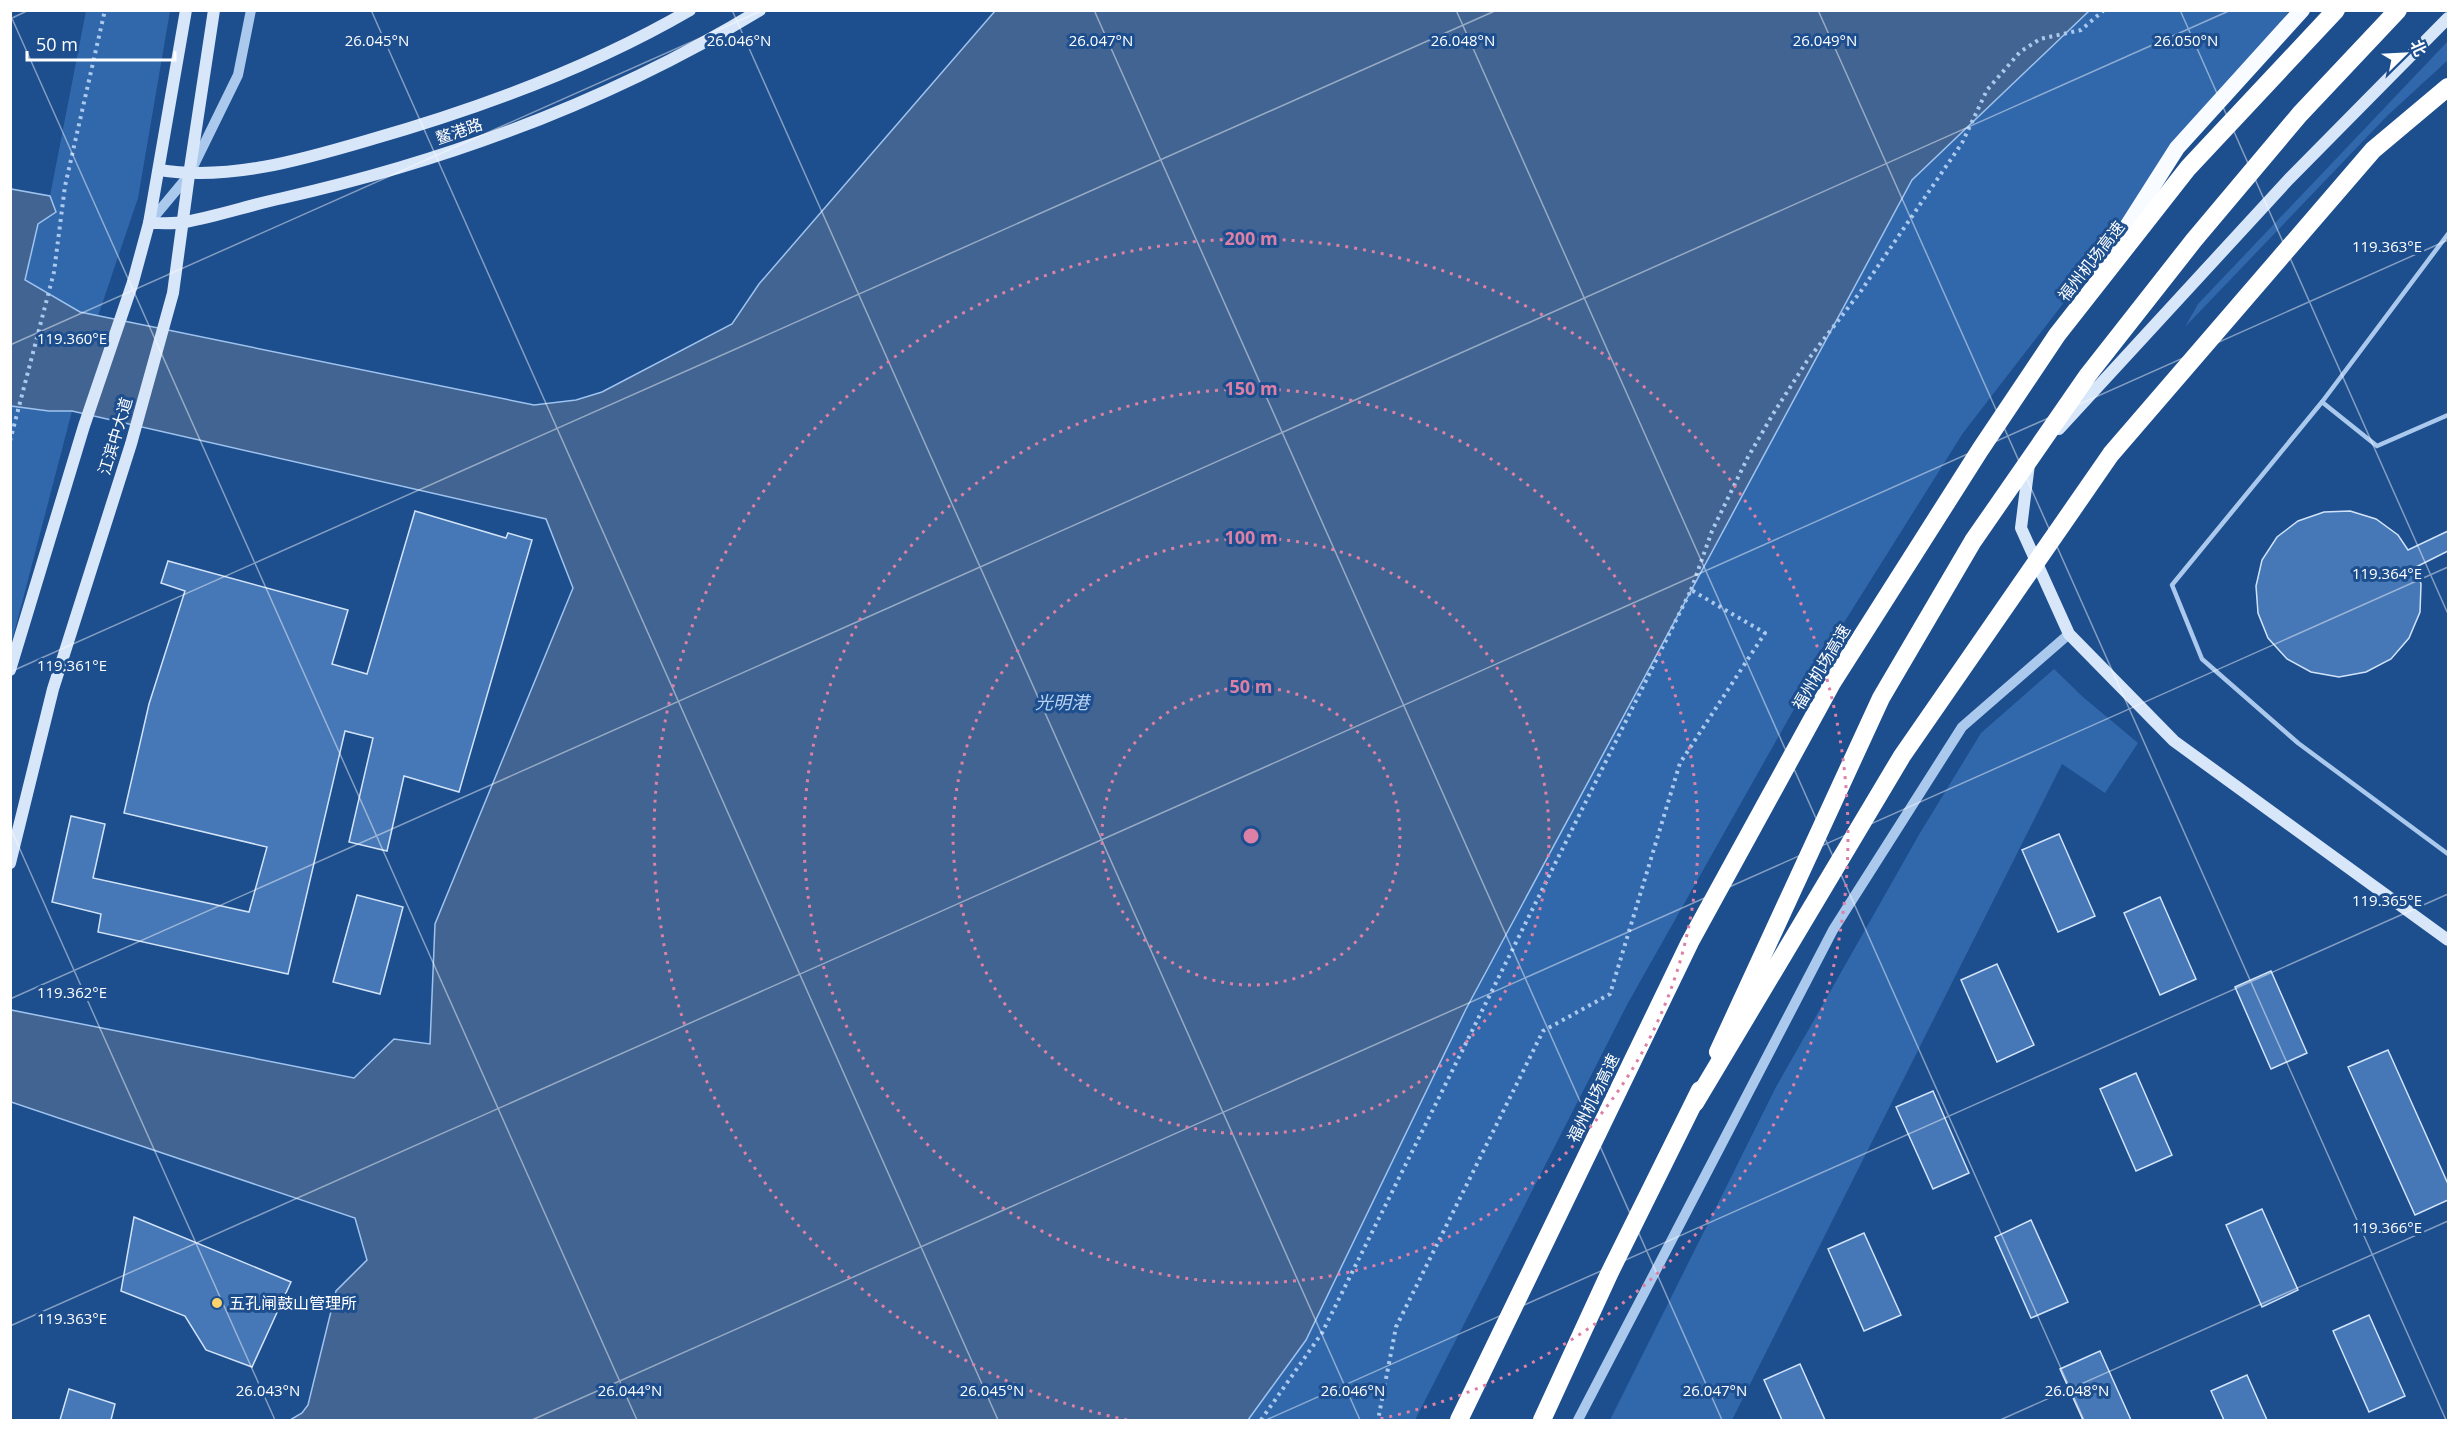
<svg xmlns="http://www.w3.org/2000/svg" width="2459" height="1431" viewBox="0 0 2459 1431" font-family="'Open Sans','Noto Sans SC',sans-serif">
	<rect width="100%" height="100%" fill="#1d4e8e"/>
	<g fill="#3168ac">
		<path d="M86,11H170L138,198L98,316L80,312L24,280L38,224L56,212L50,196Z"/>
		<path d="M2089,11H2289L1963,433L1833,640L1628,1003L1415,1420H1248L1306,1340L1466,1009L1912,180Z"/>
		<path d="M2448,41V60L2387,116L2185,327L2198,304Z"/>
		<path d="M11,406L49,411H72L11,645Z"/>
		<path d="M2054,669L2083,697L2138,743L2105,793L2062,764L1732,1420H1610L1776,1087L1920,833L1981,733Z"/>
	</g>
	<path fill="#426493" stroke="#9fc3ef" stroke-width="1.5" d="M995,11H2089L1912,180L1466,1009L1306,1340L1248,1420H290L302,1413L308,1405L336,1291L367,1260L355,1218L11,1102V1010L354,1078L394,1039L430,1044L435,924L573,588L546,519L72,411H49L11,406V189L50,196L56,212L38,224L25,280L80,312L534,405L576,400L602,392L732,324L759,284Z"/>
	<g fill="#4677b6" stroke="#d1e3f9" stroke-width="1.5">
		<path d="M415,511L506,538L508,533L532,540L459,792L404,776L387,851L349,842L373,738L345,731L288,974L98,932L101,914L52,902L71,816L105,824L93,878L249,912L267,847L124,813L149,704L185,591L161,583L168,561L348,610L332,664L367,674Z"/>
		<path d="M2350,511L2376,519L2398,535L2408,550L2448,531V551L2416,567L2421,584L2420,612L2409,638L2391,659L2366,672L2339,677L2311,672L2287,659L2268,638L2258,613L2256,586L2262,560L2277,537L2298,521L2324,512Z"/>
		<path d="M2059,834L2095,916L2058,932L2022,850Z"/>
		<path d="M357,895L403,907L380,994L333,982Z"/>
		<path d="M2160,897L2196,979L2160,995L2124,913Z"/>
		<path d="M1997,964L2034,1045L1997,1062L1961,980Z"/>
		<path d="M2271,971L2307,1053L2271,1069L2235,987Z"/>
		<path d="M2388,1050L2448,1184V1200L2415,1215L2348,1067Z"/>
		<path d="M2136,1073L2172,1155L2136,1171L2100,1089Z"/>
		<path d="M1933,1091L1969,1173L1933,1189L1896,1107Z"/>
		<path d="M2262,1209L2298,1290L2262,1307L2226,1225Z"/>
		<path d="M134,1217L291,1282L252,1367L206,1350L185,1316L121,1291Z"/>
		<path d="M2031,1220L2068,1302L2031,1318L1995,1237Z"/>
		<path d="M1864,1233L1901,1315L1864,1331L1828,1249Z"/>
		<path d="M2369,1315L2405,1396L2369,1412L2333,1331Z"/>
		<path d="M2100,1351L2131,1420H2083L2060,1369Z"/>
		<path d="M1800,1364L1825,1420H1782L1764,1380Z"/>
		<path d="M2247,1375L2267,1420H2224L2211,1391Z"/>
		<path d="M69,1389L115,1404L111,1420H60Z"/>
	</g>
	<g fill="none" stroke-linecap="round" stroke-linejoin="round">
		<g stroke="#abc9ed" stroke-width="4" stroke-dasharray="3 4.5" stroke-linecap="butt">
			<path d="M10,441L54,272L65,186L105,10"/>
			<path d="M1691,590L1712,531L1748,457L1773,414L1807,361L1861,291L1962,143L1987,90L2020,52L2040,39L2081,30L2104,10"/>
			<path d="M1261,1420L1322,1333L1691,590L1765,633L1680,763L1610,994L1543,1031L1396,1327L1378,1420"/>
		</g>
		<g stroke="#abc9ed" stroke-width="4.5">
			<path d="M2448,234L2322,402L2172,585L2202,659L2298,743L2448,854"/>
			<path d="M2322,402L2377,446L2448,415"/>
		</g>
		<g stroke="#abc9ed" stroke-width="10">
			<path d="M149,223L189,175L238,75L251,10"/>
			<path d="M1578,1420L1833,930L1962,727L2069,634"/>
		</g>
		<g stroke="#d8e6fa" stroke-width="12">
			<path d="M159,170C230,181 301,160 369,140C478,109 592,67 690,10"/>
			<path d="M149,223C161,223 174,224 185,222C218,216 250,205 283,198C451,160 612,100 760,10"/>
			<path d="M2059,429L2289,179L2448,18"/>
			<path d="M2029,464L2021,528L2069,634L2174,741L2448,940"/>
			<path d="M10,670L84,426L133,282L149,223L186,10"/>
			<path d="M10,863L53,689L131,444L173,293L189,175L214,10"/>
		</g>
		<path stroke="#f8fbff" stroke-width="16" d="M2100,269L2177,148L2302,10"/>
		<g stroke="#fff" stroke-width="18">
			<path d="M1718,1052L1881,698L1973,541L2088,375L2194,240L2300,114L2398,10"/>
			<path d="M1459,1420L1690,942L1832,683L1980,450L2057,335L2188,168L2336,10"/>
			<path d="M1542,1420L1610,1272L1700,1090"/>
		</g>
		<path stroke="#fff" stroke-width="18" d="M1695,1103L1902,756L2111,454L2373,150L2448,87"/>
	</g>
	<path fill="none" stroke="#fff" stroke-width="1.5" stroke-opacity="0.45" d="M371,10L998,1420M732,10L1360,1420M1094,10L1722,1420M1456,10L2084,1420M1818,10L2446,1420M2180,10L2448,614M10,14L637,1420M10,19L29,10M10,345L763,10M10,672L1497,10M10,827L275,1420M10,999L2231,10M10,1326L2448,240M532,1420L2448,567M1266,1420L2448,894M2000,1420L2448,1221"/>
	<g fill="none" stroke="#dd80a5" stroke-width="3" stroke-dasharray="3 6">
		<circle cx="1251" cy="836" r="149"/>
		<circle cx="1251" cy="836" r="298"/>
		<circle cx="1251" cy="836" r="447"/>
		<path d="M1127 1420A597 597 0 1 1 1375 1420"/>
	</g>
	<circle fill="#fcd36a" stroke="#1d4e8e" stroke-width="2" cx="217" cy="1303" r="6"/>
	<g text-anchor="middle" stroke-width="6" stroke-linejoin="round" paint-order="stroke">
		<g font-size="16" fill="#fff" stroke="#1d4e8e">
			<text transform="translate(459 131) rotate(-19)" y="6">鳌港路</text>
			<text transform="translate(2091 261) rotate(-52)" y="6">福州机场高速</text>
			<text transform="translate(115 436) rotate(-73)" y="6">江滨中大道</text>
			<text transform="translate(1821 667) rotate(-59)" y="6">福州机场高速</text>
			<text transform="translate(1593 1098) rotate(-64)" y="6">福州机场高速</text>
		</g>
		<g font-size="16" fill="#fff" stroke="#1d4e8e" text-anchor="start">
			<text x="229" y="1309">五孔闸鼓山管理所</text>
		</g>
		<g font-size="18" font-style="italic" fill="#b7d3f4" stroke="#1d4e8e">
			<text x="1062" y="709">光明港</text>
		</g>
	</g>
	<g font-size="15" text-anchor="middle" fill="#fff" stroke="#1d4e8e" stroke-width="6" stroke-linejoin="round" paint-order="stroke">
		<text x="377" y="46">26.045°N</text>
		<text x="739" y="46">26.046°N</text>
		<text x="1101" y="46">26.047°N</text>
		<text x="1463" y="46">26.048°N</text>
		<text x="1825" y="46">26.049°N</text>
		<text x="2186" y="46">26.050°N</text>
		<text x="2387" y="252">119.363°E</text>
		<text x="72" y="344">119.360°E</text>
		<text x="2387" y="579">119.364°E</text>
		<text x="72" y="671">119.361°E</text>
		<text x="2387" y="906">119.365°E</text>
		<text x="72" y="998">119.362°E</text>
		<text x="2387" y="1233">119.366°E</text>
		<text x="72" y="1324">119.363°E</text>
		<text x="268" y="1396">26.043°N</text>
		<text x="630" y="1396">26.044°N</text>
		<text x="992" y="1396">26.045°N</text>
		<text x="1353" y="1396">26.046°N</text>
		<text x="1715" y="1396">26.047°N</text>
		<text x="2077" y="1396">26.048°N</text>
	</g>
	<circle cx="1251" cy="836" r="9" fill="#dd80a5" stroke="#1d4e8e" stroke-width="3"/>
	<g font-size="18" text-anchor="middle" font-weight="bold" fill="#dd80a5" stroke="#1d4e8e" stroke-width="6" stroke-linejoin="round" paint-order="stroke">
		<text x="1251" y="245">200 m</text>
		<text x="1251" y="395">150 m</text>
		<text x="1251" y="544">100 m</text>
		<text x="1251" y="693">50 m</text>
	</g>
	<rect width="2459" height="1431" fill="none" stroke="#ffffff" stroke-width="24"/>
	<g transform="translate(2405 54) rotate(66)" stroke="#1d4e8e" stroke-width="4.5" paint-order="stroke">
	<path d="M0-4.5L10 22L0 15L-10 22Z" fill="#ffffff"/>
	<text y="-9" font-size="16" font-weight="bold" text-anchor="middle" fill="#ffffff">北</text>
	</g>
	<path d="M27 51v9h148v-9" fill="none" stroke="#ffffff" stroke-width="3"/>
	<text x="36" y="51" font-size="18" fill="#ffffff" stroke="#1d4e8e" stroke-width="4.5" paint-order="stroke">50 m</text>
</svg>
